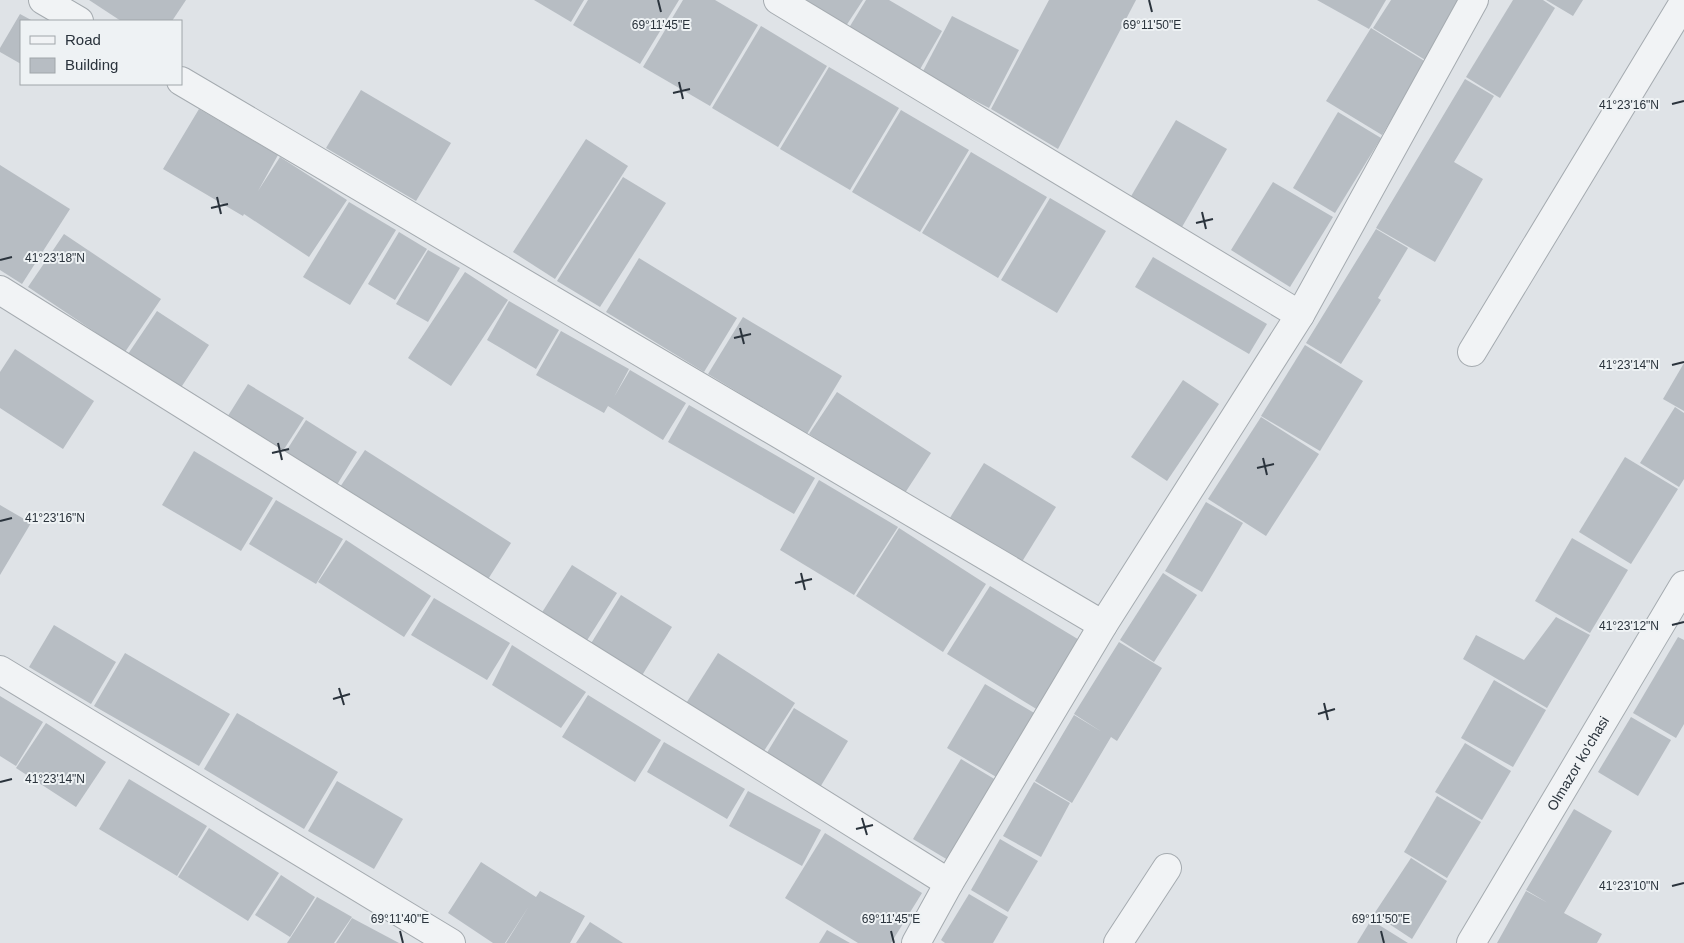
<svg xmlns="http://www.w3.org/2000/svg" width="1684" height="943" viewBox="0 0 1684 943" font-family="Helvetica,sans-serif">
	<rect width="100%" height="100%" fill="#dfe3e7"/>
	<g fill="#b7bdc3">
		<path d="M89,0H186L172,21H121Z"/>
		<path d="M534,0H584L571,22Z"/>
		<path d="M588,0H679L640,64L573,25Z"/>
		<path d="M683,0H715L758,25L710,106L643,67Z"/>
		<path d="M800,0H863L844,29Z"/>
		<path d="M866,0H889L942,31L919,71L847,31Z"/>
		<path d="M1049,0H1136L1058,149L991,109Z"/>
		<path d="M1317,0H1386L1369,29Z"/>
		<path d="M1391,0H1461L1427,61L1373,28Z"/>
		<path d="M1513,0H1543L1555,8L1500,98L1466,77Z"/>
		<path d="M1546,0H1583L1573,16Z"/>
		<path d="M20,14L33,21H21V64L0,52V48Z"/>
		<path d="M952,16L1019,50L989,108L922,73Z"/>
		<path d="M761,26L827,66L778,147L712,108Z"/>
		<path d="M1371,28L1426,62L1382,135L1326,101Z"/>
		<path d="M829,67L899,108L850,190L780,149Z"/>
		<path d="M1465,79L1494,96L1454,162L1483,179L1435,262L1376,228Z"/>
		<path d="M361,90L451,143L416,201L326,148Z"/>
		<path d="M199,109L278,155L258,191L280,157L347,200L309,257L244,214L243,216L163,169Z"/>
		<path d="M901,110L969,150L920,232L852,192Z"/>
		<path d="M1338,112L1381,138L1335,213L1293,188Z"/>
		<path d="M1176,120L1227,149L1182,227L1130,198Z"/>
		<path d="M586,139L628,166L555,279L513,252Z"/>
		<path d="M971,152L1047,197L998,278L922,233Z"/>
		<path d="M0,165L70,209L22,284L0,270Z"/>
		<path d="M623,177L666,203L600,307L557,281Z"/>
		<path d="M1273,182L1333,217L1290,287L1231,250Z"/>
		<path d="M1050,198L1106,231L1057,313L1001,280Z"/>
		<path d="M349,202L396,230L350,305L303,277Z"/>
		<path d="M1376,229L1408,248L1378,298L1381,300L1341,364L1306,343Z"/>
		<path d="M399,232L427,249L395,300L368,284Z"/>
		<path d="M64,234L161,299L125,352L28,287Z"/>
		<path d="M428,250L460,268L428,322L396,304Z"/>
		<path d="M1153,257L1267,324L1249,354L1135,287Z"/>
		<path d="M639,258L737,318L704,372L606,312Z"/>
		<path d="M465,272L508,300L451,386L408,358Z"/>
		<path d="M509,301L559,330L536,369L487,340Z"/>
		<path d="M157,311L209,345L180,389L128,354Z"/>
		<path d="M743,317L842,376L807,434L708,374Z"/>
		<path d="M561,331L629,369L614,397L630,370L686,403L663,440L608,406L604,413L536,375Z"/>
		<path d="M1305,345L1363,381L1320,451L1261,416Z"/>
		<path d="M15,349L94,401L63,449L0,408V372Z"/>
		<path d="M1684,363V411L1663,399Z"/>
		<path d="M1183,380L1219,404L1167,481L1131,457Z"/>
		<path d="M248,384L304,418L281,454L226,419Z"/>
		<path d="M837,392L931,453L903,496L809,434Z"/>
		<path d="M689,405L815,478L794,514L668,442Z"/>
		<path d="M1675,407L1684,413V479L1679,487L1640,463Z"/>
		<path d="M1261,417L1319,454L1266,536L1208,499Z"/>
		<path d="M306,420L357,452L335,488L283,456Z"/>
		<path d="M365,450L511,543L485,584L338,490Z"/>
		<path d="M194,451L273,498L241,551L162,505Z"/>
		<path d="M1625,457L1678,489L1631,564L1579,532Z"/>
		<path d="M984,463L1056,507L1020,565L948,521Z"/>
		<path d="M819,480L898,527L854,595L780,550Z"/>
		<path d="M276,500L343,539L316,584L249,544Z"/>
		<path d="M1206,502L1243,523L1202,592L1165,571Z"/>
		<path d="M0,505L31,523L0,575Z"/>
		<path d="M899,528L986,584L943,652L856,596Z"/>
		<path d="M1572,538L1628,570L1590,633L1535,601Z"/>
		<path d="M346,540L431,596L404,637L318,582Z"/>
		<path d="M572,565L617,593L586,642L541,614Z"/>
		<path d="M1163,573L1197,595L1154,662L1120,640Z"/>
		<path d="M990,586L1081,641L1038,710L947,654Z"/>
		<path d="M621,595L672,627L641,677L590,645Z"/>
		<path d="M434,598L510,643L487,680L411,635Z"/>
		<path d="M1556,617L1590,635L1547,708L1463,659L1476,635L1524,660Z"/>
		<path d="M54,625L116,662L91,704L29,667Z"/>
		<path d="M1678,637L1684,640V724L1676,738L1633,713Z"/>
		<path d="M1119,642L1162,668L1117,741L1111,737L1072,803L1035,781L1074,715L1102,732L1074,714Z"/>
		<path d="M512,645L586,692L561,728L492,685Z"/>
		<path d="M125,653L230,714L199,766L94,706Z"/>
		<path d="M718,653L795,703L762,754L685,705Z"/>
		<path d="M1494,680L1546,710L1513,767L1461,738Z"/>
		<path d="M985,684L1036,714L998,778L947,748Z"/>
		<path d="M588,695L661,740L635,782L562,737Z"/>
		<path d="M0,696L43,722L16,766L0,756Z"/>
		<path d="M794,708L848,741L819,789L765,756Z"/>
		<path d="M237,713L338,772L304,829L204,769Z"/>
		<path d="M1631,717L1671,740L1638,796L1598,772Z"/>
		<path d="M46,723L106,762L76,807L16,768Z"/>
		<path d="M664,742L745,789L727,819L647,772Z"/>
		<path d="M1465,743L1511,771L1482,820L1435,792Z"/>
		<path d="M961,759L996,780L948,860L913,839Z"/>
		<path d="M129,779L207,826L177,876L99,829Z"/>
		<path d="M337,781L403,819L374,869L308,831Z"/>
		<path d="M1034,782L1070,803L1041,857L1003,836Z"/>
		<path d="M748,791L821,830L802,866L729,826Z"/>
		<path d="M1437,796L1481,822L1447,878L1404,852Z"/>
		<path d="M1574,809L1612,831L1564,913L1602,934L1597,943H1497L1526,891L1548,903L1526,890Z"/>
		<path d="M209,828L279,873L248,921L178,877Z"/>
		<path d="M825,833L922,893L891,943H858L785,898Z"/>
		<path d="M1000,839L1038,861L1008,912L971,890Z"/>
		<path d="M1411,858L1447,881L1412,939L1374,914Z"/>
		<path d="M481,862L536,897L540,891L585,916L570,943H506L529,906L505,943H493L448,913Z"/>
		<path d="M281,875L315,897L290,937L255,915Z"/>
		<path d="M969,894L1008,917L993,943H945L941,940Z"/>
		<path d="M317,897L352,917L334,943H287Z"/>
		<path d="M352,918L399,943H336Z"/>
		<path d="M1371,920L1408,943H1357Z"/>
		<path d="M590,922L623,943H576Z"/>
		<path d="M827,930L850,943H819Z"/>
	</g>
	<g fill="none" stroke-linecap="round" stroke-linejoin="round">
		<defs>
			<g id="minor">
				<path d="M43,0L79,21"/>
				<path d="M778,0L1300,315"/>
				<path d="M181,81L1103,625"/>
				<path d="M0,290L949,883"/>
				<path d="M1472,352L1684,2"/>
				<path d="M0,670L451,943"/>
				<path d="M916,943L949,883L1103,625L1300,315L1474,0"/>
				<path d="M1118,943L1167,868"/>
				<path id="s1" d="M1471,943L1684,585"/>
			</g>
		</defs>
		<use href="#minor" stroke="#a5abb0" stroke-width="30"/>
		<use href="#minor" stroke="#f1f3f5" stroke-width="28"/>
	</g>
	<path fill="none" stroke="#2a333c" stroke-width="2" d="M658,0L661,12M1149,0L1152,12M679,82L683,99M673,93L690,89M1672,104L1684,101M217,197L221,214M211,208L228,204M1202,212L1206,229M1196,223L1213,219M0,260L12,257M740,328L744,344M734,338L751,334M1672,365L1684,362M278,443L282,460M272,453L289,449M1263,458L1267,475M1257,468L1274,464M0,521L12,518M801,573L805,590M795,583L812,579M1672,625L1684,622M339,688L344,705M333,699L350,694M1324,703L1328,720M1318,714L1335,709M0,782L12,779M862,818L867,835M856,829L873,825M1672,886L1684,883M400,931L403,943M891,931L894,943M1381,931L1384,943"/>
	<g text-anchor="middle" stroke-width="4" stroke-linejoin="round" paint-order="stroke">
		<g font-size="14" fill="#2a333c" stroke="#eef2f4">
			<text dy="5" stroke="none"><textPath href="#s1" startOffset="209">Olmazor ko'chasi</textPath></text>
		</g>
	</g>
	<g font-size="12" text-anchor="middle" fill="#2a333c" stroke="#eef2f4" stroke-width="4" stroke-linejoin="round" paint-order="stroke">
		<text x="661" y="29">69°11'45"E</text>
		<text x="1152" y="29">69°11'50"E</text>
		<text x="1629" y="109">41°23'16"N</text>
		<text x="55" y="262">41°23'18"N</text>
		<text x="1629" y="369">41°23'14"N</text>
		<text x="55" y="522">41°23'16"N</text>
		<text x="1629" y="630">41°23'12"N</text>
		<text x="55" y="783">41°23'14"N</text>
		<text x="1629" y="890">41°23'10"N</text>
		<text x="400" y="923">69°11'40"E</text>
		<text x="891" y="923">69°11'45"E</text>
		<text x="1381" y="923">69°11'50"E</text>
	</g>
	<rect x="20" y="20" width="162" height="65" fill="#eef2f4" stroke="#a0a6aa"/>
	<rect x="30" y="36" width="25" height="8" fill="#f1f3f5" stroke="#a0a6aa"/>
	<text x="65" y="45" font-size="15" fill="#2a333c">Road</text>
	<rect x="30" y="58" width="25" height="15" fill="#b7bdc3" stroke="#a0a6aa"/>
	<text x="65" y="70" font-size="15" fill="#2a333c">Building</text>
</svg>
